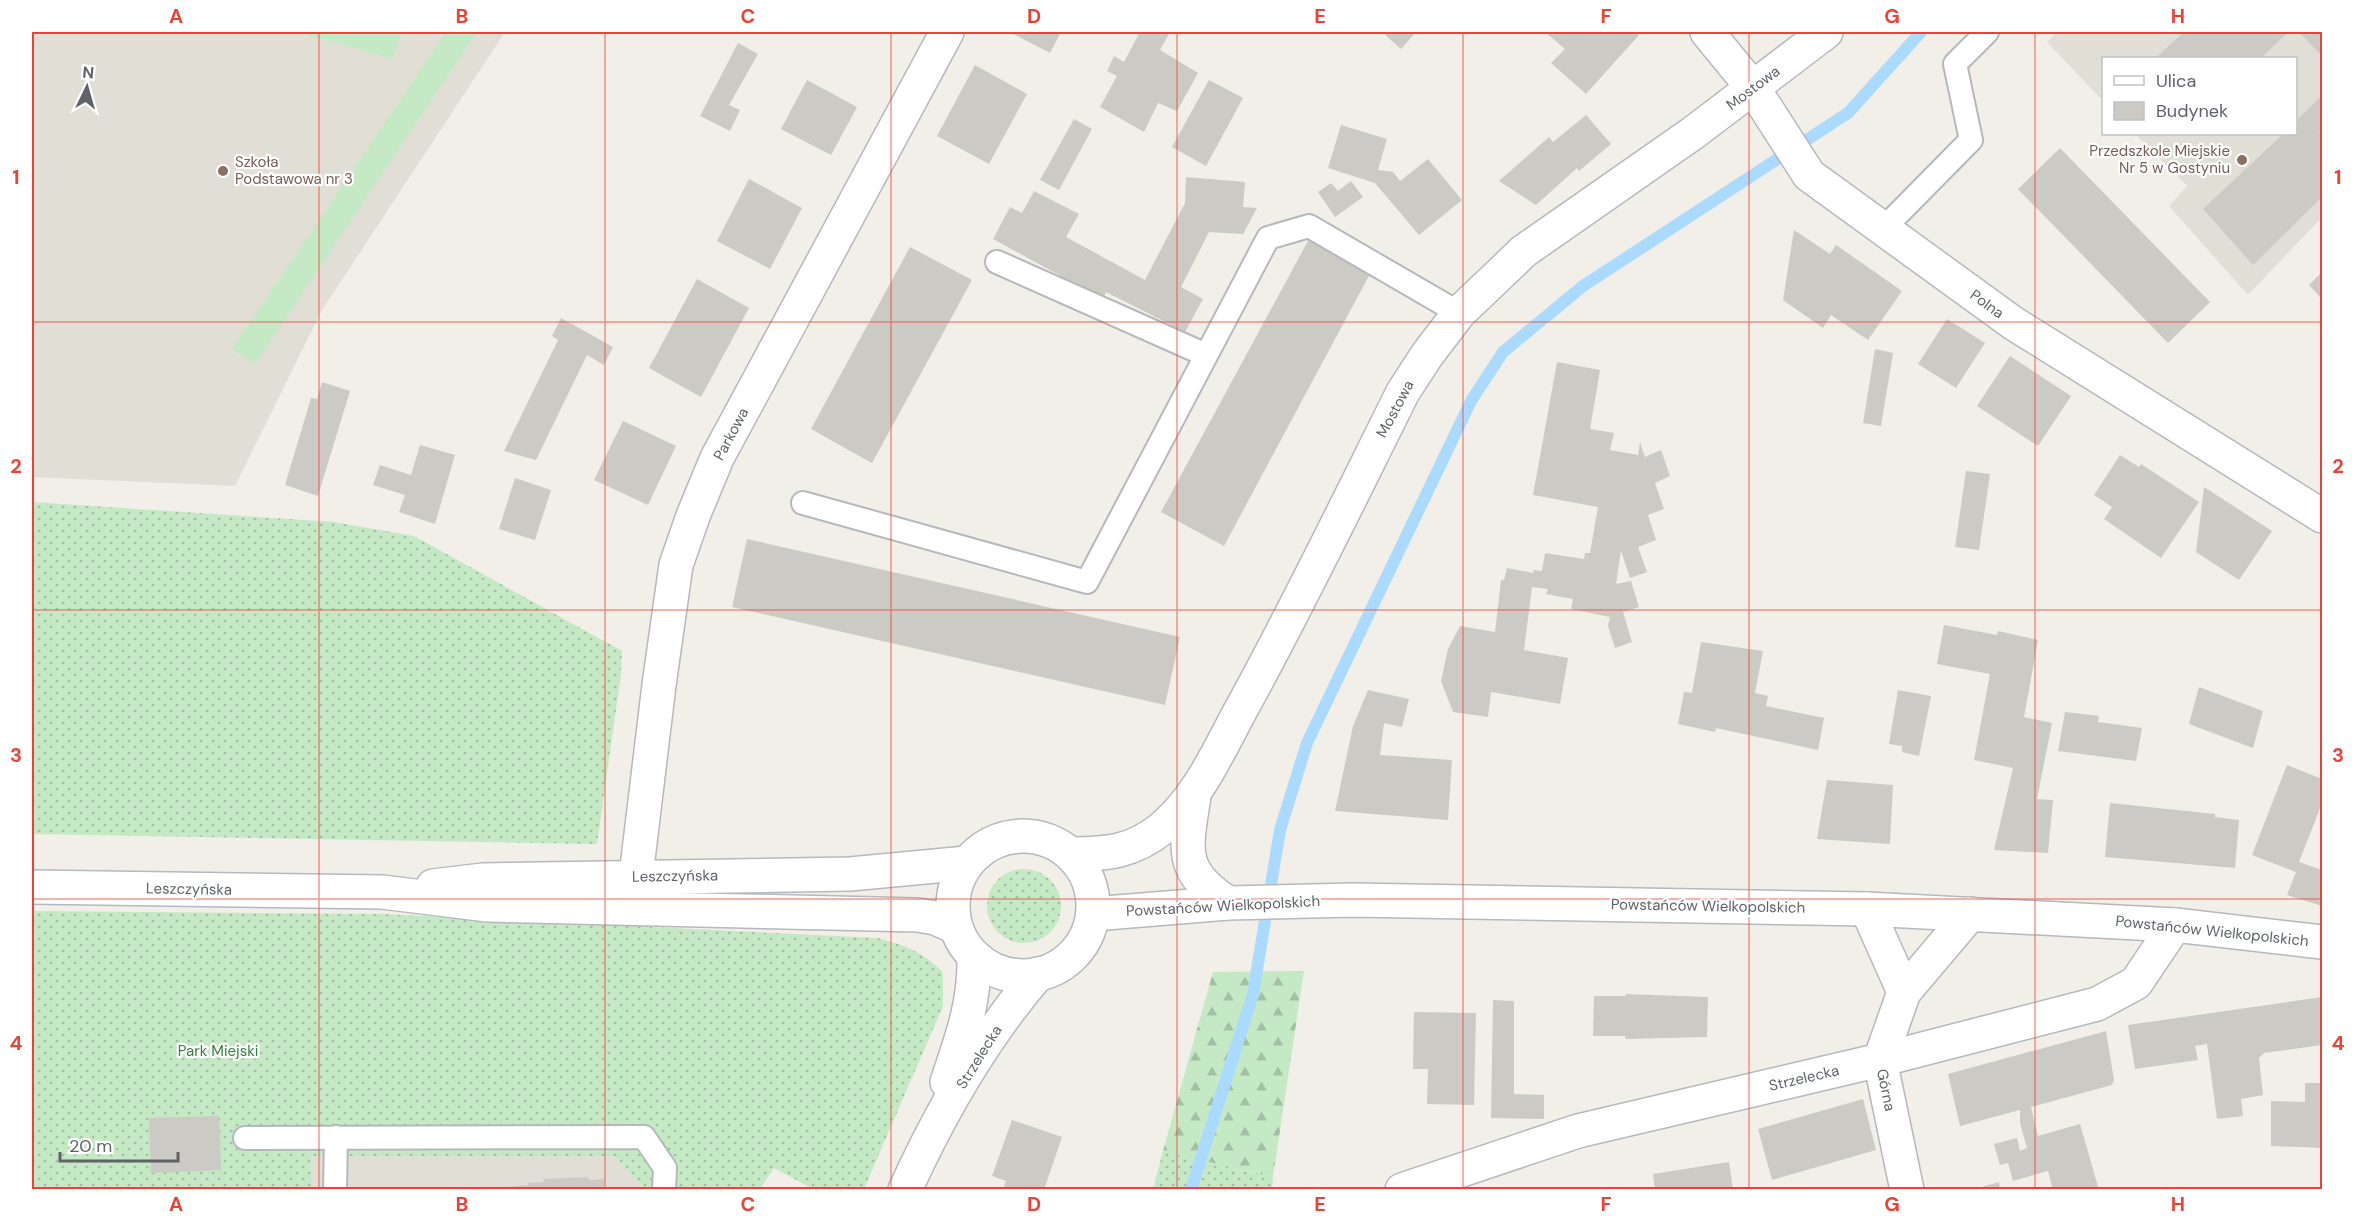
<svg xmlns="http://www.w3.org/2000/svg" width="2354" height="1221" viewBox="0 0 2354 1221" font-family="'DM Sans',sans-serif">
	<defs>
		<pattern id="grass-dots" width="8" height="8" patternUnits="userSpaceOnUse" patternTransform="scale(1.5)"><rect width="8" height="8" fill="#c5e8c5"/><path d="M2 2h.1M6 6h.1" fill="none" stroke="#a3c0a4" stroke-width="1.8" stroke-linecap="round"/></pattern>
		<pattern id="forest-firs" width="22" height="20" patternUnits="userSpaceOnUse" patternTransform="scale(1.5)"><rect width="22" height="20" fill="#c5e8c5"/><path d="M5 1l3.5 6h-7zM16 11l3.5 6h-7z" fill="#a3c0a4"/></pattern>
	</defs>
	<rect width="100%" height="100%" fill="#f1efe8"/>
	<g fill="#e1ded6">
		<path d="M32,32H505L322,310L235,486L32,477Z"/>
		<path d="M2057,32H2322V217L2248,295L2169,206L2187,186L2135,134H2296V58H2104L2103,101L2047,42Z"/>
		<path d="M311,1156H615L645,1189H312Z"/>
	</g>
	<g fill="url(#grass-dots)">
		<path d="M32,502L334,522L414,536L622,651L621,674L597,844L32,834Z"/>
		<circle cx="1024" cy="906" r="37"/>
		<path d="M32,911L383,914L878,938C907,946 921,951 943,972V1006L864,1189H813L774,1168L760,1189H645L615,1156H311L312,1189L32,1190Z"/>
		<path d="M1163,1151L1273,1177L1272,1189L1153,1190Z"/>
	</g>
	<path fill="url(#forest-firs)" d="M1304,971L1273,1177L1163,1151L1213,972Z"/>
	<g fill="#c5e8c5">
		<path d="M304,32H401L393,59L304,34Z"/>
		<path d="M446,32H477L255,364L232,349Z"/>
	</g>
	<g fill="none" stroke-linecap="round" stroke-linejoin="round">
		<path stroke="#aadaff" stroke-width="12" d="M1191,1190L1253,994L1280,830L1307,743L1471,401L1503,352L1583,286L1848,113L1921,32"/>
	</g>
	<g fill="#cccac5">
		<path d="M1010,32H1061L1050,53Z"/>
		<path d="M1140,32H1170L1160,50L1198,73L1177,111L1158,103L1144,132L1100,107L1117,76L1107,71L1114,56L1124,62Z"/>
		<path d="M1382,32H1416L1401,49Z"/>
		<path d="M1545,32H1635L1639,35L1586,94L1551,63L1565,49Z"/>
		<path d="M2184,32H2288L2261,58H2160L2158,56Z"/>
		<path d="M2299,32H2322V56Z"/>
		<path d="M738,43L758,54L729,105L740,110L730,131L700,116Z"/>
		<path d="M975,65L1027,94L989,164L937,136Z"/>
		<path d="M807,80L857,107L831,155L781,129Z"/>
		<path d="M1209,80L1243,98L1206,166L1172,147Z"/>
		<path d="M2322,95V129L2319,132L2322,135V197L2253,265L2203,209L2283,134H2296V121Z"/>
		<path d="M1586,115L1611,144L1579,171L1577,168L1536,205L1499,181L1549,137L1553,142Z"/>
		<path d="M1074,119L1092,129L1059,190L1040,180Z"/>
		<path d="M1341,125L1387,139L1378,170L1393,172L1400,181L1428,159L1462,200L1419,235L1375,183L1328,168Z"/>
		<path d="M2060,148L2210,302L2168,343L2018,189Z"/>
		<path d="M1186,177L1245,182L1243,207L1257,208L1243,234L1209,232L1181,287L1203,299L1185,332L1106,292L1103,299L993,239L1010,207L1022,213L1034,191L1079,214L1066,237L1145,280L1185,203Z"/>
		<path d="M749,179L802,208L770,269L717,241Z"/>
		<path d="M1351,181L1363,197L1335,217L1318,192L1331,183L1338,191Z"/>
		<path d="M1794,230L1830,254L1836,245L1902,291L1868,340L1831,315L1823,328L1783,300Z"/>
		<path d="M1309,239L1371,272L1224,546L1161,512Z"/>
		<path d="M910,247L972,280L872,463L811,429Z"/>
		<path d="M2322,272V299L2309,285Z"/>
		<path d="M697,279L749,308L701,397L649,368Z"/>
		<path d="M561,318L613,347L604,365L587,355L536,460L504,451L558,340L552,336Z"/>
		<path d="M1947,319L1985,343L1956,388L1918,364Z"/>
		<path d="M1875,349L1893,353L1881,426L1863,423Z"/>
		<path d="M2010,356L2071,396L2038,446L1977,406Z"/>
		<path d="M1557,362L1600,370L1590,429L1614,433L1610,450L1638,455L1640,442L1645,457L1661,450L1670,476L1655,483L1664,509L1648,515L1656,540L1638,547L1647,572L1630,578L1621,551L1616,584L1631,581L1639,607L1623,612L1632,642L1615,648L1608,626L1610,617L1571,609L1573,599L1546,594L1548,589L1532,587L1524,650L1568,658L1560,704L1491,692L1488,717L1453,712L1441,681L1448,649L1460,626L1495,632L1501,580H1504L1507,568L1533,573L1534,570L1542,571L1545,553L1584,559L1585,553H1590L1598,507L1533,495Z"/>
		<path d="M322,382L350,391L318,496L285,485L311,398L317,399Z"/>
		<path d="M623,421L676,446L648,505L594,480Z"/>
		<path d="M420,445L455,455L435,524L399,512L405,495L373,485L380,465L411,475Z"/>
		<path d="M2120,455L2139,467L2141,464L2199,502L2161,558L2104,519L2112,507L2094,495Z"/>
		<path d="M1966,471L1990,474L1979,550L1955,547Z"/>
		<path d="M515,478L551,490L535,540L499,529Z"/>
		<path d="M2204,487L2272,531L2239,580L2196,552Z"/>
		<path d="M747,539L1180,637L1165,705L732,607Z"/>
		<path d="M1944,625L1997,635L1998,631L2038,640L2024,717L2052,723L2037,799L2053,800L2048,853L1994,850L2013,768L1974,760L1990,674L1937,664Z"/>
		<path d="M1701,642L1763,651L1755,693L1768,696L1766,706L1824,718L1818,750L1716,728L1715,732L1678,724L1684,692L1692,693Z"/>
		<path d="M2199,687L2263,711L2253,748L2189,724Z"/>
		<path d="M1368,690L1409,699L1402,727L1384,723L1380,755L1452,760L1448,820L1335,811L1353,726Z"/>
		<path d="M1898,690L1931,696L1919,756L1902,752V746L1889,744Z"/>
		<path d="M2065,712L2099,716L2098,722L2142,728L2136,761L2058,751Z"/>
		<path d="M2287,765L2322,779V803L2299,862L2322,870V906L2287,895L2296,872L2252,855Z"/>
		<path d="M1827,780L1893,785L1890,844L1817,839Z"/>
		<path d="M2110,803L2215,814V817L2239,820L2235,868L2105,857Z"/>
		<path d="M1625,994L1708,997L1707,1037L1626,1039L1625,1036H1593L1594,996H1626Z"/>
		<path d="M2322,997V1045L2264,1053L2259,1058L2263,1095L2241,1099L2243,1116L2217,1119L2207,1044L2195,1046L2198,1060L2135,1069L2128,1025Z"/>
		<path d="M1493,1000L1514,1001V1094L1544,1095V1119L1491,1118Z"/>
		<path d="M1414,1012L1476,1013L1474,1105L1427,1104L1428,1069H1413Z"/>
		<path d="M2106,1031L2114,1080L2112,1085L2031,1107L2038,1136L2080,1124L2099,1190H2053L2048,1171L2013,1181L2008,1163L2000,1165L1994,1144L2017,1138L2020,1151L2027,1148L2020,1123V1110L1960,1126L1948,1074Z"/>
		<path d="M2305,1083H2322V1148L2271,1146V1101L2305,1102Z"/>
		<path d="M1863,1099L1876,1150L1772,1180L1758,1129Z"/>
		<path d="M219,1116L221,1170L151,1173L149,1118Z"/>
		<path d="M1012,1120L1062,1137L1044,1190H1003L1006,1181L992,1176Z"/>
		<path d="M1729,1162L1733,1190H1655L1653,1174Z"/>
		<path d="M588,1177L589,1180L604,1179V1190H493V1188L528,1185V1183L544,1182L543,1179Z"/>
		<path d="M1999,1182L2000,1190H1975V1189Z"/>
	</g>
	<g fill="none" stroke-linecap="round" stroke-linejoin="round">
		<defs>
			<g id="service">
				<path d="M1883,229L1971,140L1955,64L1987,32"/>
				<path d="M997,262L1206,355"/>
				<path d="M803,503L1087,582L1268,238L1309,226L1459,313"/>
				<path d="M245,1138L644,1137L665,1168L664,1190"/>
				<path d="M335,1190L336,1137"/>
			</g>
			<g id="minor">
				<path d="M1753,88L1809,175L2013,323L2322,516"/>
				<path d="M636,876L659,685L676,565L693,516L717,458L947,32"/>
				<path d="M1867,909L1904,992"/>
				<path d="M1402,1190L1578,1131L1880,1060L2097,1004L2136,983L2175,925"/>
				<path d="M1907,1190L1880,1060L1904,992L1970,914"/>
			</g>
			<g id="tertiary">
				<path d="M1707,32L1753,88"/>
				<path d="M1194,796C1186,849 1178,871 1228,903"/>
				<circle cx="1023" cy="906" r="70"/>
				<path d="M1072,854C1107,854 1132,852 1161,829C1200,797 1220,747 1244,704C1300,602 1351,496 1403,392L1427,355L1459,313L1524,251L1693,133L1826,32"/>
				<path d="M433,886L483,880L850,874L967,863"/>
				<path d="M32,887L382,892L488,905L918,915L935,918L956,927"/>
				<path d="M1093,914L1228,903L1353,900L1867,909L2175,925L2322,942"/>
				<path d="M947,1082C962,1037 975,1004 974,956"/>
				<path d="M905,1190C940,1113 983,1038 1038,974"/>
			</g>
		</defs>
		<use href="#service" stroke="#b5b8bc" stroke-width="26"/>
		<use href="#minor" stroke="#b5b8bc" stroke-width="36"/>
		<use href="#tertiary" stroke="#b5b8bc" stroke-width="36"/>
		<use href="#service" stroke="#fff" stroke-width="22"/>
		<use href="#minor" stroke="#fff" stroke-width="33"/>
		<use href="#tertiary" stroke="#fff" stroke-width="33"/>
	</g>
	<path fill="none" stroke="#ea4335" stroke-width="1.5" stroke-opacity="0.55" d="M319,32V1190M605,32V1190M891,32V1190M1177,32V1190M1463,32V1190M1749,32V1190M2035,32V1190M32,322H2322M32,610H2322M32,899H2322"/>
	<g fill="#8d6e63" stroke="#fff" stroke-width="2">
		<circle cx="2242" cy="160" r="6"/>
		<circle cx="223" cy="171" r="6"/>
	</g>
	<g text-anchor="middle" stroke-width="4.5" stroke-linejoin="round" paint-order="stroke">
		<g font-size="15" fill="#5f6368" stroke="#fff">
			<text transform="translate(1753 88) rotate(-37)" y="5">Mostowa</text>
			<text transform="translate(1987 304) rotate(36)" y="5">Polna</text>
			<text transform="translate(1395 409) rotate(-62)" y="5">Mostowa</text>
			<text transform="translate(731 434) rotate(-62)" y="5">Parkowa</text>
			<text transform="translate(675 876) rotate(-1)" y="5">Leszczyńska</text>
			<text transform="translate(189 889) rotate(1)" y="5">Leszczyńska</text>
			<text transform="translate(1223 906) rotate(-3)" y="5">Powstańców Wielkopolskich</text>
			<text transform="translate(1708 906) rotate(1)" y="5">Powstańców Wielkopolskich</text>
			<text transform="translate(2212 931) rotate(6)" y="5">Powstańców Wielkopolskich</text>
			<text transform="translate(979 1057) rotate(-58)" y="5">Strzelecka</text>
			<text transform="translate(1804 1078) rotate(-13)" y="5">Strzelecka</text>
			<text transform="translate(1886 1090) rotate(78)" y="5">Górna</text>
		</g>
		<g font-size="15" fill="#785e54" stroke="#fff" text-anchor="end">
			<text x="2230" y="156">Przedszkole Miejskie<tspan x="2230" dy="17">Nr 5 w Gostyniu</tspan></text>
			<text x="235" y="167" text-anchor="start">Szkoła<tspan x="235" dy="17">Podstawowa nr 3</tspan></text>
		</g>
		<g font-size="15" fill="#348238" stroke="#fff">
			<text x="218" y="1056">Park Miejski</text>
		</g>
	</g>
	<rect width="2354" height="1221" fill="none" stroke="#ffffff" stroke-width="66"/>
	<rect x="2102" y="57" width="195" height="78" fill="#ffffff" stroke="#bfc1c3" stroke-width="1.5"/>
	<rect x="2114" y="76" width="30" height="9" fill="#ffffff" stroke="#bfc1c3" stroke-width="1.5"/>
	<text x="2156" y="87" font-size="18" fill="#5f6368">Ulica</text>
	<rect x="2114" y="102" width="30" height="18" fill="#cccac5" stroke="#bfc1c3" stroke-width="1.5"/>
	<text x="2156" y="117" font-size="18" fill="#5f6368">Budynek</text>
	<g transform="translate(87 87) rotate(5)" stroke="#ffffff" stroke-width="4.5" paint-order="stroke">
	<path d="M0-4.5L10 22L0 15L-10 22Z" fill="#5f6368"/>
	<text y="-9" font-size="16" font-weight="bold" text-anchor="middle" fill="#5f6368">N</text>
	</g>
	<path d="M60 1152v9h118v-9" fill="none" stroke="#5f6368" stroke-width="3"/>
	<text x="69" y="1152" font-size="18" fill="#5f6368" stroke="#ffffff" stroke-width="4.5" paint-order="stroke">20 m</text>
	<rect x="33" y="33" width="2288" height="1155" fill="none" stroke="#ea4335" stroke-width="2"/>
	<g font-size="20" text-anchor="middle" font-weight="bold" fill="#ea4335">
		<text x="176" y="23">A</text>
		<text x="462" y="23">B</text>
		<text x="748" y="23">C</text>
		<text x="1034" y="23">D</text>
		<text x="1320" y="23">E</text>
		<text x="1606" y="23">F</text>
		<text x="1892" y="23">G</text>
		<text x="2178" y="23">H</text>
		<text x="16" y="184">1</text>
		<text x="2338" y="184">1</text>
		<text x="16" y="473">2</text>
		<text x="2338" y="473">2</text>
		<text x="16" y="762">3</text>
		<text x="2338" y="762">3</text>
		<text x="16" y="1050">4</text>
		<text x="2338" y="1050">4</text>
		<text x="176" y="1211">A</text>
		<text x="462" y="1211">B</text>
		<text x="748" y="1211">C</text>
		<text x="1034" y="1211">D</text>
		<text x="1320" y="1211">E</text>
		<text x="1606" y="1211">F</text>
		<text x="1892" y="1211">G</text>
		<text x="2178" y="1211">H</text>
	</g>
</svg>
